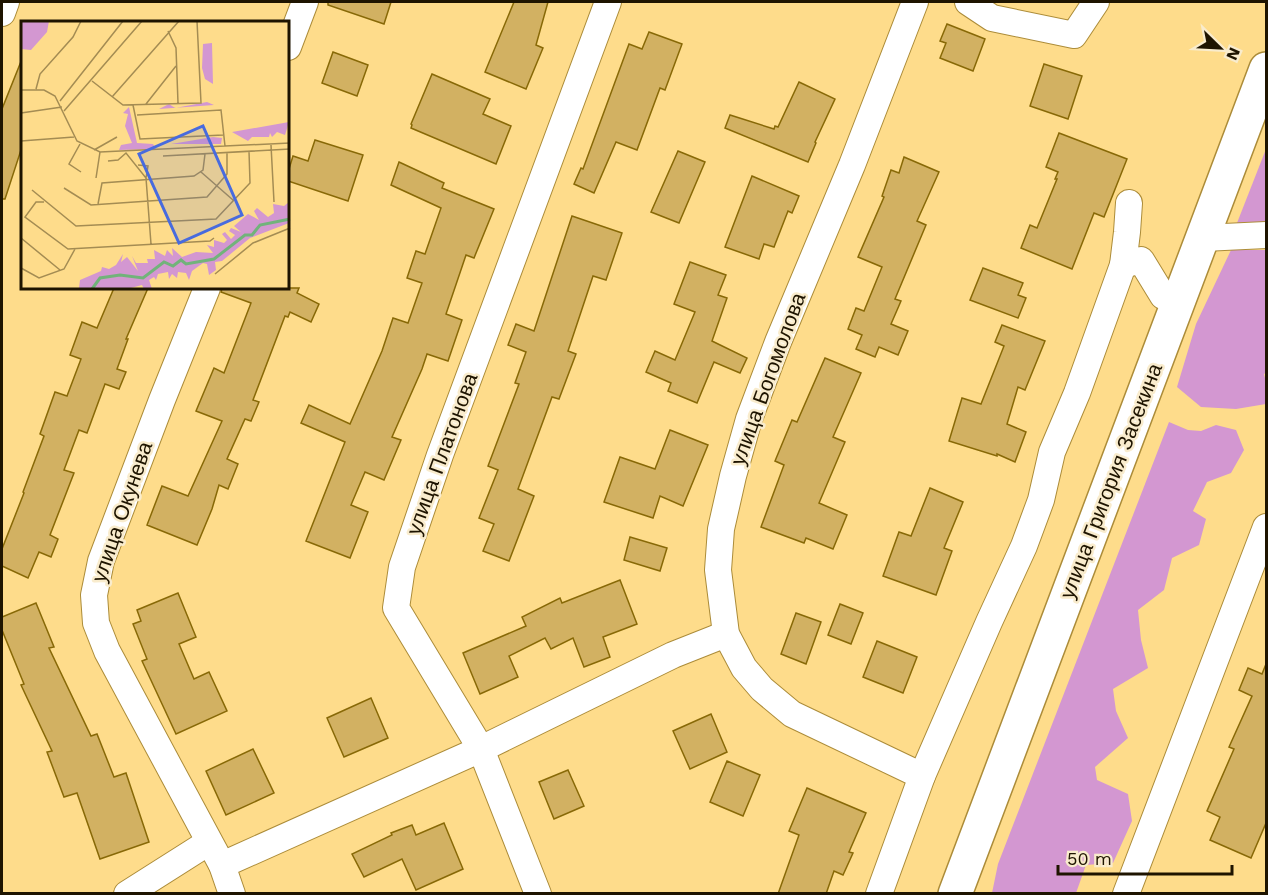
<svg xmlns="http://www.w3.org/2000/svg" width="1268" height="895" viewBox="0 0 1268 895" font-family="'Work Sans',sans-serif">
	<rect width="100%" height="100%" fill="#fedc8b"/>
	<g fill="#d397d1">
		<path d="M1266,149V222L1237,223Z"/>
		<path d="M1231,250H1266V373L1264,374L1266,382V404L1236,409L1201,407L1177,387L1196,324Z"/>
		<path d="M1169,422L1188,430L1201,431L1216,425L1236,430L1244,450L1231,473L1207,482L1193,511L1206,519L1199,545L1172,558L1164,590L1138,610L1141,640L1148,668L1113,689L1116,711L1128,738L1095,767L1097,780L1128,794L1132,821L1113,863L1086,865L1076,893H992L998,864Z"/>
	</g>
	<g fill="#d2b162" stroke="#886907" stroke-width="1.5">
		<path d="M328,2H391L384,24L328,5Z"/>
		<path d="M514,2H548L536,45L543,48L526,89L485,72Z"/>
		<path d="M947,24L985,39L973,71L940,58L946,43L940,41Z"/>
		<path d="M649,32L682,44L665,90L660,88L637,150L616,142L594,193L574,184L581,168L583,169L629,44L642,49Z"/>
		<path d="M333,52L368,65L357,96L322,83Z"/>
		<path d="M22,59V147L5,199H2V109Z"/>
		<path d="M1044,64L1082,76L1068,119L1030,106Z"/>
		<path d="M432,74L490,99L483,114L511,126L496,164L411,128L412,125L411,124Z"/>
		<path d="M799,82L835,99L815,142L816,143L808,162L725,128L730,115L774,129L775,126L778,127Z"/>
		<path d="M1059,133L1127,159L1104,217L1094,213L1072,269L1021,248L1030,225L1037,228L1057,179H1055L1058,172L1046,167Z"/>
		<path d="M315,140L363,155L348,201L288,181V172L293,156L308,161Z"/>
		<path d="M678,151L705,162L679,223L651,212Z"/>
		<path d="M904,157L939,172L917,221L926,225L895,299L901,301L891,324L908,331L898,355L879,347L875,357L856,349L862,335L848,329L856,308L864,311L882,267L858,257L884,197L882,196L891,170L899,173Z"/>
		<path d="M399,162L444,183L442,188L494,209L474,258L466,255L446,314L462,320L448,361L427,354L422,369L392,437L401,440L384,480L365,472L351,505L368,512L350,558L306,541L345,442L301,423L309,405L350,424L382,351L393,318L408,323L422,283L407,278L416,251L425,254L441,208L391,185Z"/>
		<path d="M752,176L799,196L792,213L788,211L774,247L764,244L759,259L725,247Z"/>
		<path d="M572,216L622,233L606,280L593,276L568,351L576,354L559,399L552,397L518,489L534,496L509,561L483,551L494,524L479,518L498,470L488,466L519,384L515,383L526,352L508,345L516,324L534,331Z"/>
		<path d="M690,262L726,275L718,295L727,298L712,341L747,358L740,373L714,362L697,403L668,391L671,383L646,372L655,351L675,360L695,312L674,304Z"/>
		<path d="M983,268L1023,283L1018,295L1026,298L1018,318L970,300Z"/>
		<path d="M114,288H148L126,339H128L117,369L126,372L119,389L105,384L87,433L79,430L64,470L74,473L50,535L58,539L51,557L39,552L28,578L2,566V549L24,493L23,492L44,436L40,434L55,392L67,396L81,359L70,355L82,322L97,328Z"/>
		<path d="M222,288H299L297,293L319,304L311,322L290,312L288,317L285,316L253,400L259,402L251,421L245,419L227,459L238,464L228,489L219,485L212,509L197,545L147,525L162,486L188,496L222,421L196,411L214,368L224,373L251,303L221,292Z"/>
		<path d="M1002,325L1045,341L1025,390L1018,387L1007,424L1026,432L1015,462L997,454V456L949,441L962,398L981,404L1004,346L995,342Z"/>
		<path d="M825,358L861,373L833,437L845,442L819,503L847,515L833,549L806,538L804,543L761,527L784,465L775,461L792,420L797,422Z"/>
		<path d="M670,430L708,445L683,506L660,496L653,518L604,502L620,457L655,469Z"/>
		<path d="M930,488L963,502L944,548L952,551L936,595L883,576L899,532L911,536Z"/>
		<path d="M630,537L667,548L660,571L624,560Z"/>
		<path d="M620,580L637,624L603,637L610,657L584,667L573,638L551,649L545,638L509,656L518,677L480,694L463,653L526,626L522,617L560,598L562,603Z"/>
		<path d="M178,593L196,637L179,644L194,679L209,672L227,711L176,734L142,661L147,659L133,624L141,621L137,610Z"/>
		<path d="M36,603L54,647L49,648L91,736L97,734L114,777L126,773L149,842L100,859L77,793L64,797L47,752L52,751L21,685L24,684L2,630V617Z"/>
		<path d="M840,604L863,613L851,644L828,635Z"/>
		<path d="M796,613L821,622L806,664L781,654Z"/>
		<path d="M877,641L917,657L903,693L863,677Z"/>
		<path d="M1266,664V823L1251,858L1210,840L1220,817L1207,811L1234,749L1229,747L1252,696L1239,690L1248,668L1262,674Z"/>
		<path d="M371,698L388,738L344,757L327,718Z"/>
		<path d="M711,714L727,752L690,769L673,731Z"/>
		<path d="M253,749L274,793L226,815L206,771Z"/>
		<path d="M727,761L760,775L743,816L710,802Z"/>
		<path d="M568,770L584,806L554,819L539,782Z"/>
		<path d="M807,788L866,813L849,852L853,853L843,875L834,871L826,894H778L799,835L789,831Z"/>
		<path d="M444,823L463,869L416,890L402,859L364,877L352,854L392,835L391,833L412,825L416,835Z"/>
	</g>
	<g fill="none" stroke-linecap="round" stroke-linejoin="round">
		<defs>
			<g id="minor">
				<path d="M915,2L852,165L778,342L749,419L733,476L721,529L718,570L726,634L744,668L762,689L792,714L922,776"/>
				<path d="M968,2L992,18L1074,35L1096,2"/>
				<path d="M2,13L6,2"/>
				<path d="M288,47L305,2"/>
				<path d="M1129,203L1127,232L1123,265L1141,260L1163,296L1180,301"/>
				<path d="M1203,238L1266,235"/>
				<path d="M207,288L162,400L101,561L94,595L96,623L107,651L222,865L232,894"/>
				<path d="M222,865L481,749L673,655L726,634"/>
				<path d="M127,894L209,842"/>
				<path d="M538,894L481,749L396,608L402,567L440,455L608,2"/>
				<path d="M879,894L922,776L989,622L1024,546L1041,500L1052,452L1077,393L1123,265"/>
				<path d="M1126,894L1266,527"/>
			</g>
			<path id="secondary" d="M955,894L1266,69"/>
		</defs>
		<use href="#minor" stroke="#ac8c39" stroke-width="28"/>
		<use href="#secondary" stroke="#ac8c39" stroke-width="36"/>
		<use href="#minor" stroke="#fff" stroke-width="26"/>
		<use href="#secondary" stroke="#fff" stroke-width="33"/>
	</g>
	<g text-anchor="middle" stroke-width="5" stroke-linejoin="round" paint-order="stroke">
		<g font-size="21" fill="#1e1400" stroke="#f9eccd">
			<text transform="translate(768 379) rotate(-70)" y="7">улица Богомолова</text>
			<text transform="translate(442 454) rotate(-70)" y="7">улица Платонова</text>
			<text transform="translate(1111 481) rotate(-69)" y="7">улица Григория Засекина</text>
			<text transform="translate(122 512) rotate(-71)" y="7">улица Окунева</text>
		</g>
	</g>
	<g transform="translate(21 21)">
		<rect width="268" height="268" fill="#fedc8b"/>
		<path d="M0,0H28L26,11L10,29L0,28ZM191,22L192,63L184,58L181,47L182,23ZM186,81L193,84L138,88L148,83L154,87ZM108,86L116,122L132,123L135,128L98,129L100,124L111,122L104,105L107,93L102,92ZM268,101L264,114L256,111L251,116L249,112L248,116H231L227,120L211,111ZM192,116L201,117L200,123H150ZM268,181V202L229,217L201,240L194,241L195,249L188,254L186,243L182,242L171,250L168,259L165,252L157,251L156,257L151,253L148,258L147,251L137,253L135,259L133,256L128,259L131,268H123L121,264L106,268H48L58,267L59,259L80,250L81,246L88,248L95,244L102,233L100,241L106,236L117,250L111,235L115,242H127L126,238H134L133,229L144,235L146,229L152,235L151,227L161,236L175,231L192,232L186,224L193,226V219L203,222L206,219L201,213L204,211L210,218L214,214L208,210L210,207L220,211L213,205L227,193L238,199L233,190L236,187L247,196L253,192L252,183L263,185Z" fill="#d397d1"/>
		<path fill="none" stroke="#71b37a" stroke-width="3" d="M71,268L79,257L99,254L122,257L143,241L152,245L160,239L165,243L193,238L224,214H231L239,204L269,198"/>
		<path fill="none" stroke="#a48c53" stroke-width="1.5" d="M147,10L155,27L157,82M71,60L102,84L180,82L176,0M15,68L19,53L52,16L60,0M0,69H23L34,75L56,120L79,131L269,122M91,76L158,0M39,80L102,0M125,83L155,45M112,84L119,118L202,114M43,90L121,0M0,92L41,86M116,94L200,89L204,125M0,120L53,116M59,123L48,143L60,151M250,124L253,181M73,129L96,116M142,135L269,128M87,140L97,139L105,132L125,157L130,223M117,144L127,145L125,157M180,151L212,179M75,157L79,131M43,167L70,184L186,176L206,153V131M11,169L55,205L195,198L229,162L228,130M23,181H15L4,196L47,228L189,220L193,217M77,183L81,162L173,155L182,149L184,133M0,217L39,249M0,247L18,257L43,248L54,228M194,253L232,222L269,207"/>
		<path fill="#486bde" fill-opacity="0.15" stroke="#486bde" stroke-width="3" d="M182,105L221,194L158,222L118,133Z"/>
		<rect width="268" height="268" fill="none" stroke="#1e1400" stroke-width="3"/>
	</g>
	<rect width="1268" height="895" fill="none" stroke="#1e1400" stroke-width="6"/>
	<g transform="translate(1220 48) rotate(114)" stroke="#f9eccd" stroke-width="4.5" paint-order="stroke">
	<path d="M0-4.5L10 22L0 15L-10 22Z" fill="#1e1400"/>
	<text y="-9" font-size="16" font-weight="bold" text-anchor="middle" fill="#1e1400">N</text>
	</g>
	<path d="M1058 865v9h174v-9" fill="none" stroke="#1e1400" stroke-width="3"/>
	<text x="1067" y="865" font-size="18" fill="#1e1400" stroke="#f9eccd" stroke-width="4.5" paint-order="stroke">50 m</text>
</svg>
